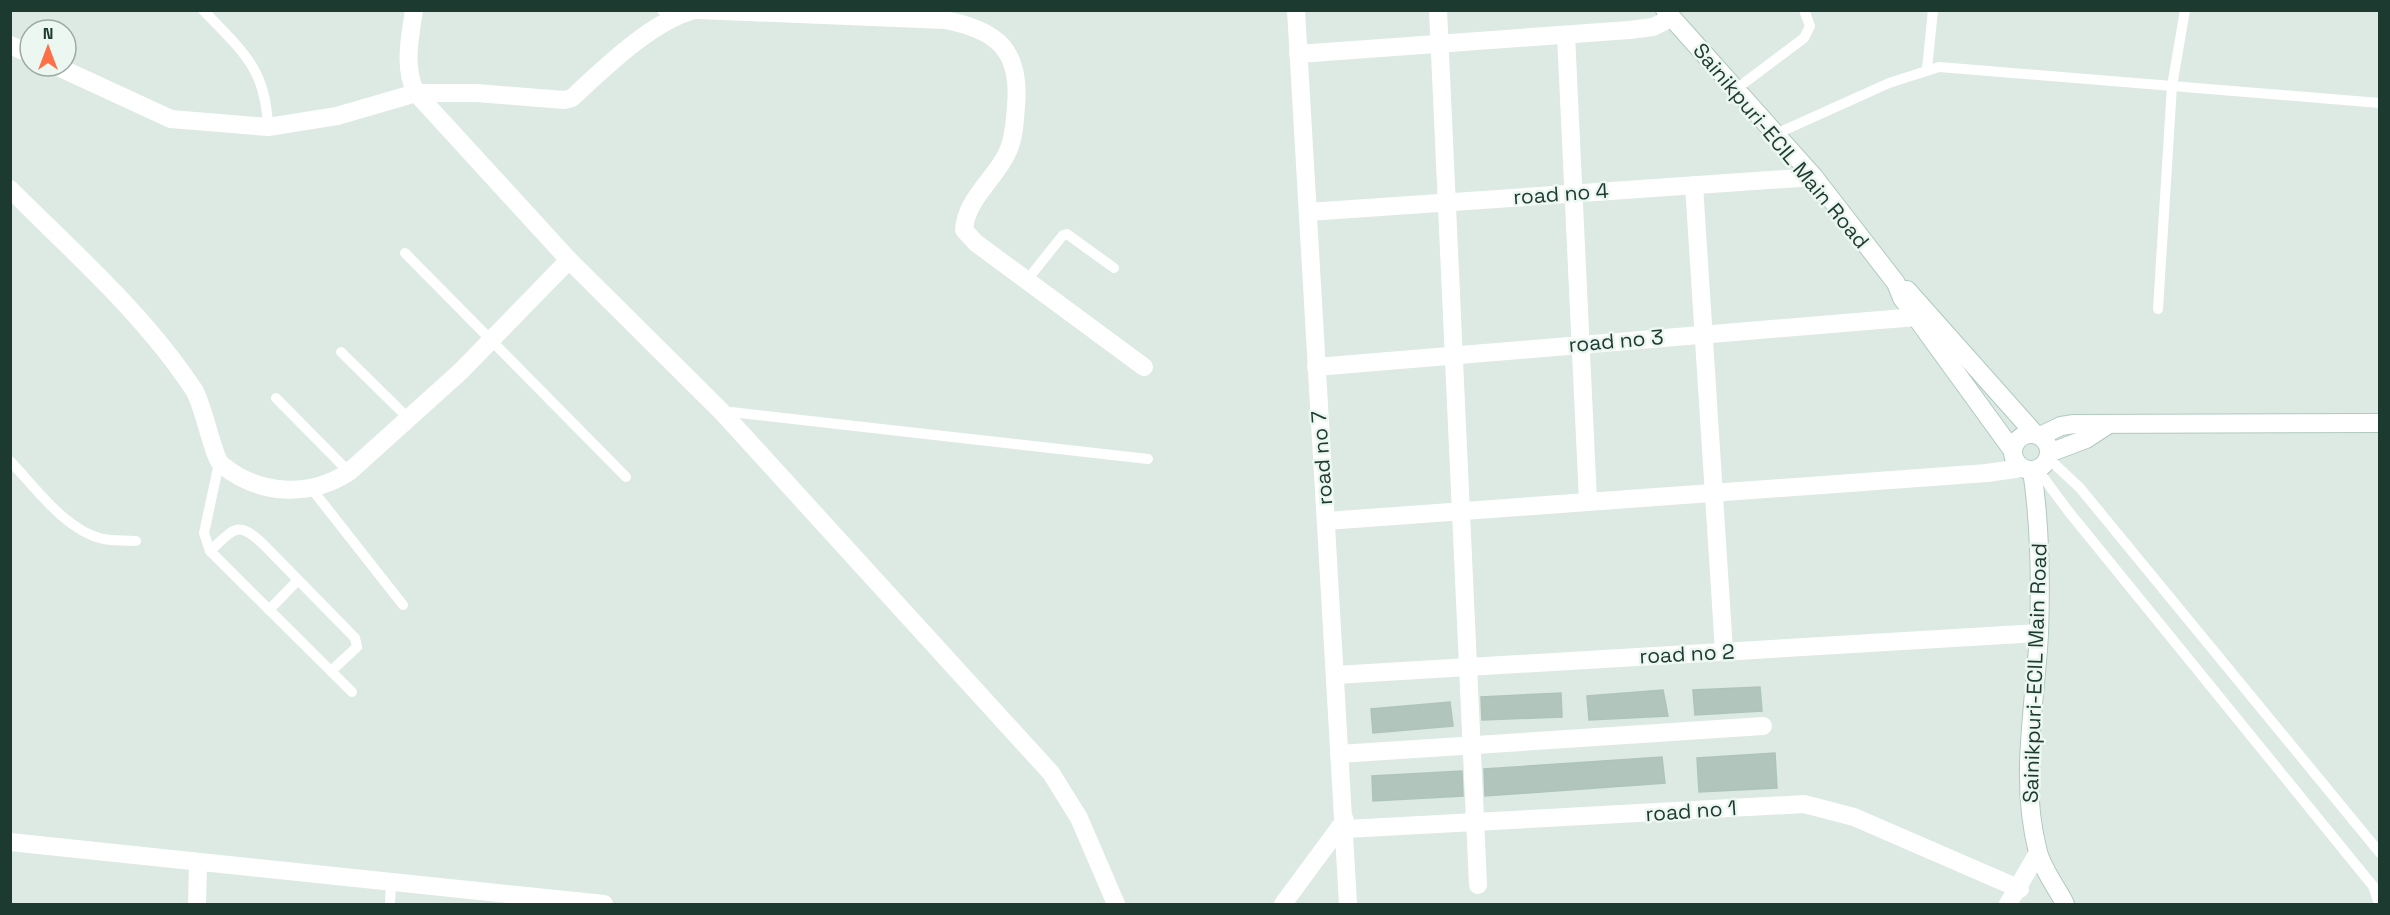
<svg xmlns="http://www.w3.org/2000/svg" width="2390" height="915" viewBox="0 0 2390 915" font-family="'Space Grotesk',sans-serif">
	<rect width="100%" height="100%" fill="#dceae3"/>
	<g fill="#b2c5bc" stroke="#aec4ba" stroke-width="1.5">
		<path d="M1760,687L1762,711L1695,715L1693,690Z"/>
		<path d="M1663,690L1668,716L1589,720L1587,696Z"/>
		<path d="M1561,693L1562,717L1482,720L1481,697Z"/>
		<path d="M1450,702L1453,726L1373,733L1371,709Z"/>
		<path d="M1775,753L1777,788L1699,792L1697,758Z"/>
		<path d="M1662,757L1665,783L1485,796L1484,769Z"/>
		<path d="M1462,771L1463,796L1373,801L1372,776Z"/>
	</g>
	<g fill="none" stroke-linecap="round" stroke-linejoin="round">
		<defs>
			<g id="secondary">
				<path d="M1665,10L1814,177L1896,283L1902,298L2013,451"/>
				<path d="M1907,290L2035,434"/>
				<circle cx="2031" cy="452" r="18"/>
				<path d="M2040,436L2061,426L2074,424L2380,423"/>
				<path d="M2049,453L2086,439L2109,424"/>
				<path d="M2032,470C2040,524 2041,579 2039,634C2035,706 2019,780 2038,852C2043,870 2057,888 2065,904"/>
			</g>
		</defs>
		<use href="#secondary" stroke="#afcabf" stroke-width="20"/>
		<g stroke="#fff" stroke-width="10">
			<path d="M203,10C242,51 266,68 268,127"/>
			<path d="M662,10L682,12"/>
			<path d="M1927,69L1933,10"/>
			<path d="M1736,89L1804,38L1810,26L1804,10"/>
			<path d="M1776,134L1889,83L1939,67L2380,103"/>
			<path d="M405,253L626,477"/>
			<path d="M1027,280L1063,235L1067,234L1114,268"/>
			<path d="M2158,309L2172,86L2185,10"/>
			<path d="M341,352L410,420"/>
			<path d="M276,398L349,472"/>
			<path d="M722,411L1148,459"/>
			<path d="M2048,458L2080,488L2380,853"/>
			<path d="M10,461C36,488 65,530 103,539C113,541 125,540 136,541"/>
			<path d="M219,463L204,533L210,551L352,692"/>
			<path d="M2037,469L2069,512L2373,886L2379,904"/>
			<path d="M311,488L403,605"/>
			<path d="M210,551C234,529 237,519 264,545L355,638L357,647L331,671"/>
			<path d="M269,610L298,580"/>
			<path d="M390,904L391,883"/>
		</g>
		<g stroke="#fff" stroke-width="18">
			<path d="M414,10C410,38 403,67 416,93L569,260L721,411L1051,773L1079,818L1116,904"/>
			<path d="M698,10L945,20C997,30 1021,50 1016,106C1015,120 1014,138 1008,151C996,179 966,198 964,230L976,243L1144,367"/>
			<path d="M1296,10L1348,904"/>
			<path d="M1438,10L1478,885"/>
			<path d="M1566,35L1588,501"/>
			<path d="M10,45L30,54"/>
			<path d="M1298,54L1629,30L1653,27L1671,18"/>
			<path d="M56,66L171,119L268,127L337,116L416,93H477L564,100L572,98C603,69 653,20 695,10"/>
			<path d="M1694,185L1724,651"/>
			<path d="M10,189C73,252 145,315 194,390C204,406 213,458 222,465C259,495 309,498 349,472L461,371L569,260"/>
			<path d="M1308,212L1814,177"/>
			<path d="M1316,367L1916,317"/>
			<path d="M1326,521L1987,473L2022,468"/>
			<path d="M1335,675L2039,633"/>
			<path d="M1339,754L1763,726"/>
			<path d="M1346,829L1804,804L1854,817L2020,889"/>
			<path d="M10,842L604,904"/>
			<path d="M197,904L198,864"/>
			<path d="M1283,904L1345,820"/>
			<path d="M2008,904L2038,853"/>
		</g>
		<use href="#secondary" stroke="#fff" stroke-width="18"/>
	</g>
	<g text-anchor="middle" stroke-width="5" stroke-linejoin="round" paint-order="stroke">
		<g font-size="21" fill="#1d3a31" stroke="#edf7f1">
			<text transform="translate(1781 146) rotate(50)" y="7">Sainikpuri-ECIL Main Road</text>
			<text transform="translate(1561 194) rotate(-4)" y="7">road no 4</text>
			<text transform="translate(1616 341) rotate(-5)" y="7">road no 3</text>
			<text transform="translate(1322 458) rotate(-94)" y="7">road no 7</text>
			<text transform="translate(1687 654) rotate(-3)" y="7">road no 2</text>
			<text transform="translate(2035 673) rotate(-88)" y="7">Sainikpuri-ECIL Main Road</text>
			<text transform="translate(1691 811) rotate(-4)" y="7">road no 1</text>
		</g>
	</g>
	<rect width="2390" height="915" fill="none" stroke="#1d3a31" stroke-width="24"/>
	<g transform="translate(48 48)"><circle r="28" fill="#edf7f1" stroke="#9aaba4" stroke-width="1.5"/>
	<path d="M0-4.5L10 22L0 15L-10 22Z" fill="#fd6f47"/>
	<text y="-9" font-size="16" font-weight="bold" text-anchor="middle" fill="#1d3a31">N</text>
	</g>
</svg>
